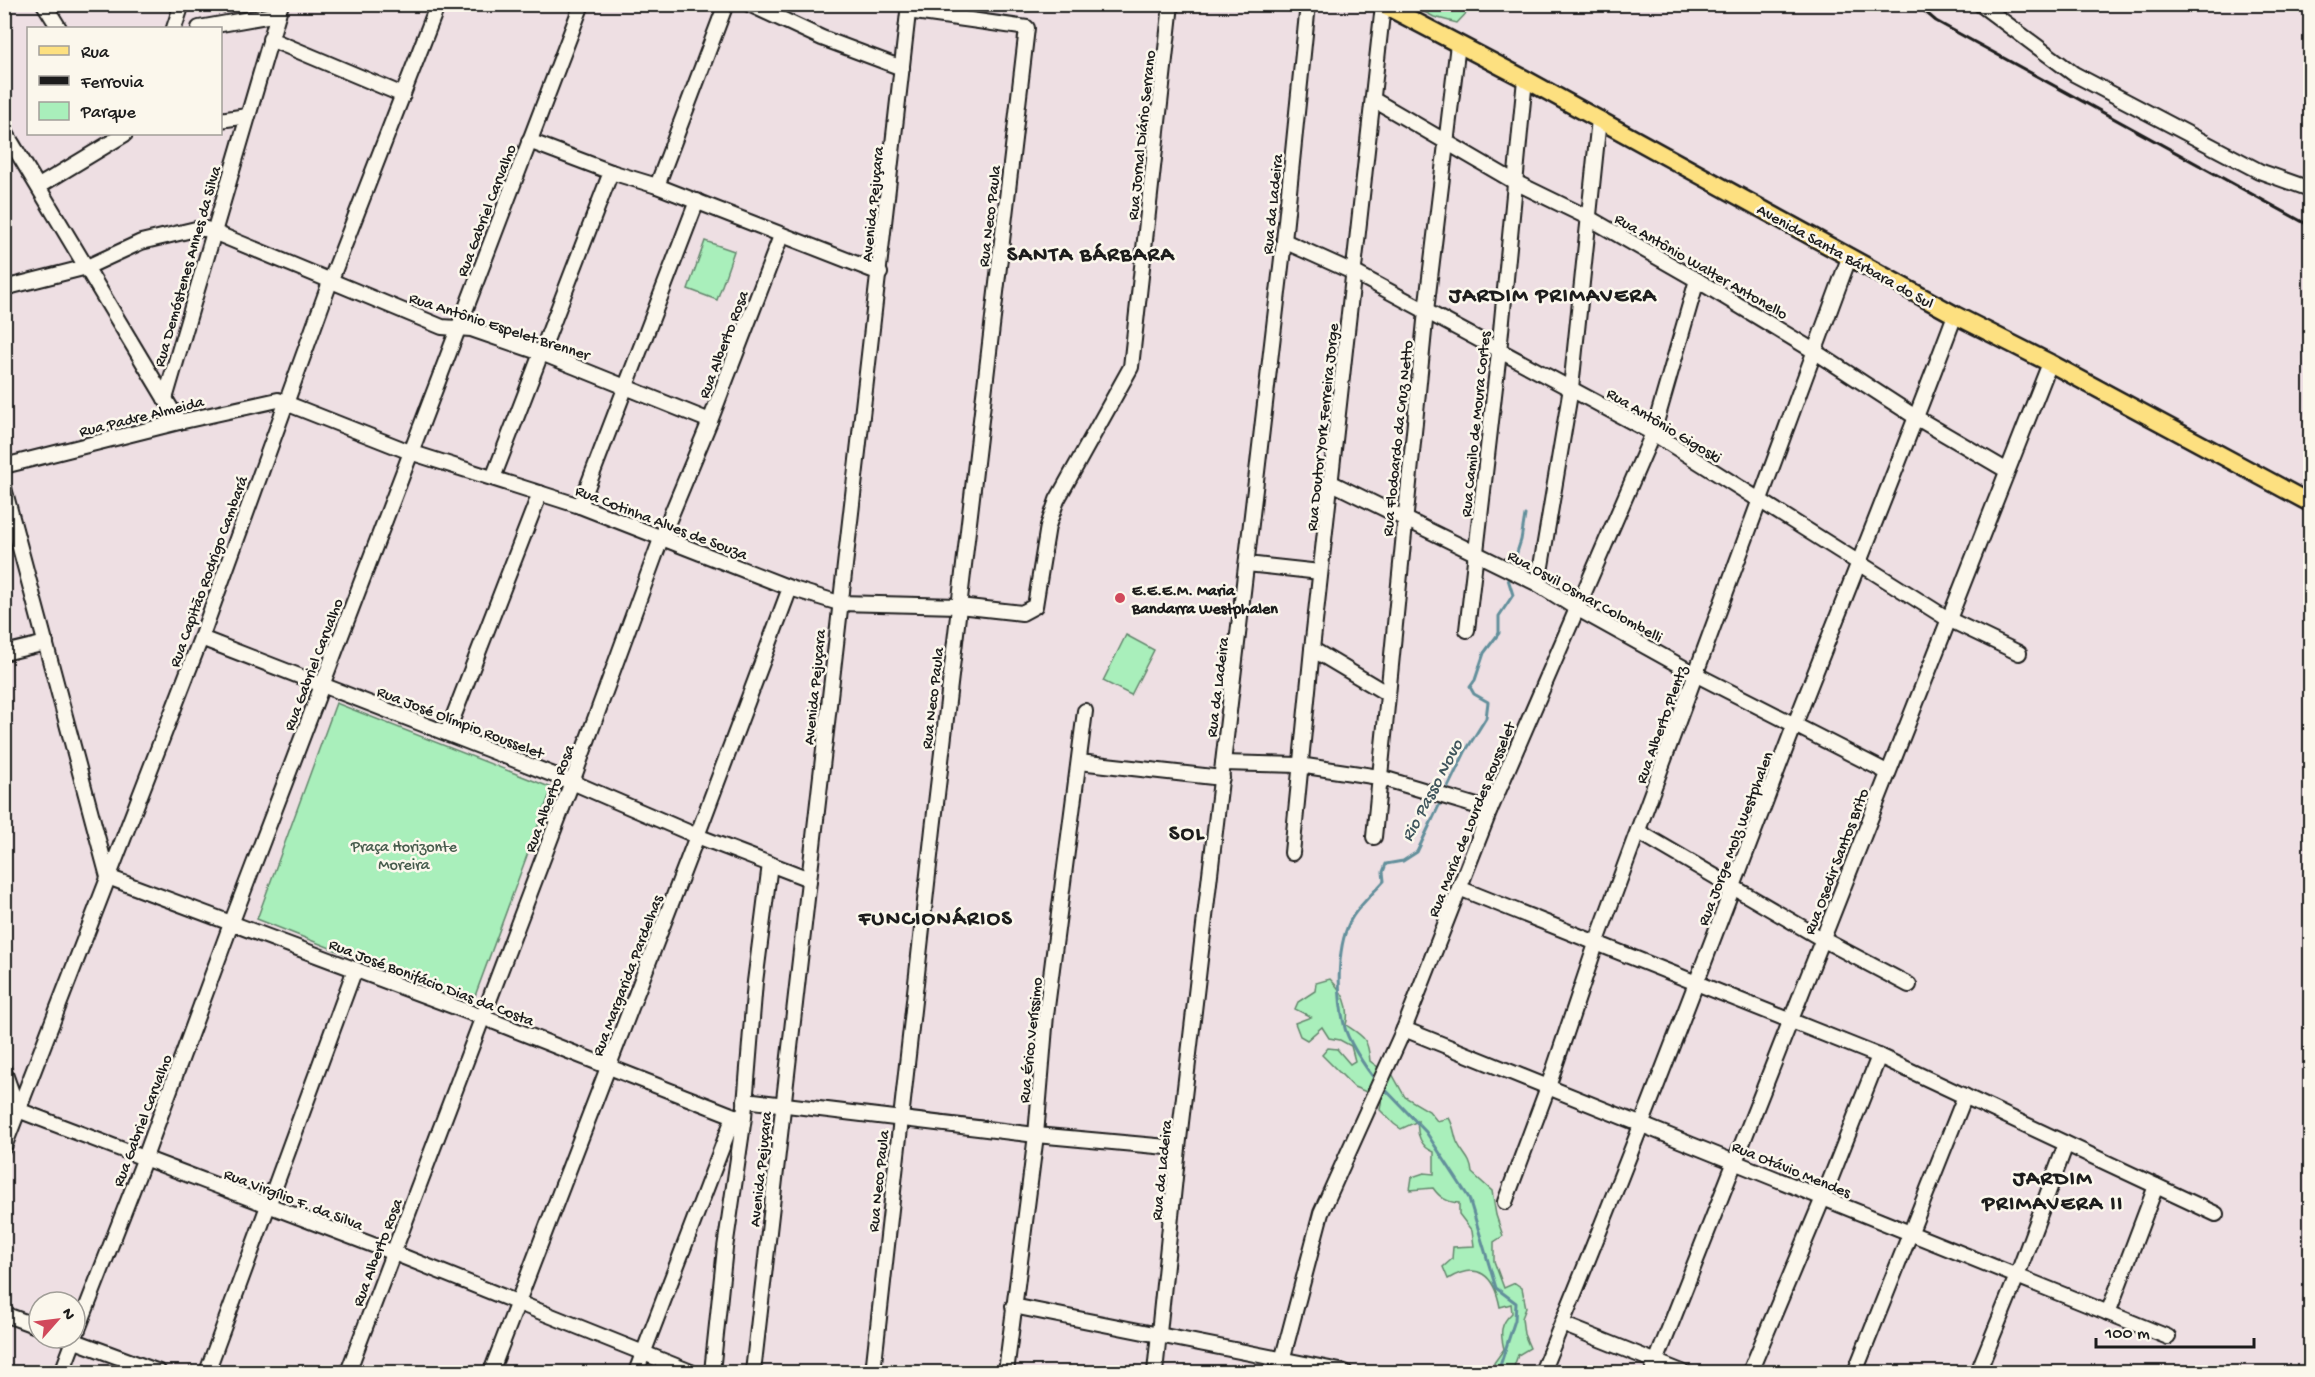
<svg xmlns="http://www.w3.org/2000/svg" width="2315" height="1377" viewBox="0 0 2315 1377" font-family="'Gochi Hand',sans-serif">
	<rect width="100%" height="100%" fill="#eedfe3"/>
	<filter id="ink" filterUnits="userSpaceOnUse"><feTurbulence type="fractalNoise" baseFrequency=".0167" numOctaves="2"/><feDisplacementMap in="SourceGraphic" scale="12" xChannelSelector="R" yChannelSelector="G"/><feConvolveMatrix kernelMatrix="1 2 1 2 8 2 1 2 1" color-interpolation-filters="sRGB"/></filter>
	<g filter="url(#ink)">
		<g fill="#a9efbb" stroke="#62866c" stroke-width="1.5">
			<path d="M1411,5H1474L1457,23L1434,17Z"/>
			<path d="M705,241L734,251L717,300L688,289Z"/>
			<path d="M1126,635L1154,650L1131,695L1103,681Z"/>
			<path d="M336,703L552,788L472,1004L257,919Z"/>
			<path d="M1330,979C1343,992 1351,1006 1346,1025C1364,1037 1368,1038 1370,1061L1382,1070L1391,1072L1405,1097L1429,1111L1437,1121L1449,1118C1454,1126 1454,1134 1457,1142C1463,1155 1471,1158 1472,1173L1492,1191L1496,1215L1503,1236L1494,1242V1261L1504,1288L1515,1283L1522,1288L1526,1308L1522,1318L1524,1334L1530,1348L1518,1355L1512,1372H1495L1494,1363L1504,1349C1500,1333 1500,1324 1512,1313L1511,1304L1500,1307C1494,1275 1478,1261 1448,1279L1443,1267L1452,1259L1453,1247L1474,1246L1472,1231L1459,1214V1203C1447,1202 1440,1198 1433,1188L1410,1190L1412,1177L1424,1173L1434,1174V1152C1421,1147 1416,1134 1418,1121L1401,1129L1394,1124L1380,1110L1382,1098L1354,1087L1322,1055L1328,1048L1337,1049L1350,1064L1355,1061L1351,1046L1340,1040L1329,1038L1322,1027L1307,1040L1300,1036L1295,1023L1311,1017L1295,1009L1298,1002L1315,991L1316,983Z"/>
		</g>
		<g fill="none" stroke-linecap="round" stroke-linejoin="round">
			<g stroke="#628f9b" stroke-width="3">
				<path d="M1512,568L1521,540L1525,515"/>
				<path d="M1445,793L1465,752L1486,718L1488,702L1474,694L1470,687L1475,680L1484,653L1499,633V616L1513,595L1508,579L1510,575"/>
				<path d="M1376,1080C1366,1069 1346,1038 1344,1024C1337,994 1336,942 1353,916C1362,903 1374,892 1384,881L1383,872L1386,864L1403,861L1417,852L1442,799"/>
				<path d="M1383,1087L1426,1132L1469,1198L1496,1288L1516,1303L1515,1320L1498,1372"/>
			</g>
			<defs>
				<g id="minor">
					<path d="M44,4L59,28"/>
					<path d="M749,4L822,38L902,68"/>
					<path d="M1980,4L2074,74L2259,171L2310,189"/>
					<path d="M174,28L182,4"/>
					<path d="M199,28L278,14"/>
					<path d="M270,39L403,95"/>
					<path d="M1374,100L1515,182L1589,218L1697,280L1814,351L1917,418L2006,470"/>
					<path d="M220,120L247,116"/>
					<path d="M4,130L179,422"/>
					<path d="M529,141L611,172L657,186L880,273"/>
					<path d="M39,186L125,134"/>
					<path d="M657,186L726,4"/>
					<path d="M1284,241L1355,273L1653,433L1948,619L2019,653"/>
					<path d="M4,288L87,267L141,242L196,229H206L442,327L471,329L541,353L710,421"/>
					<path d="M165,399L281,4"/>
					<path d="M4,466L179,422L278,400L410,452L580,506L790,588L839,603L959,606L1022,613L1035,606L1048,526L1057,500L1131,367L1171,4"/>
					<path d="M493,478L611,172"/>
					<path d="M1332,483L1538,584L1576,608L1695,674L1887,772"/>
					<path d="M4,488L108,877L482,1017L734,1116L744,1117"/>
					<path d="M580,506L697,201"/>
					<path d="M1247,564L1320,572"/>
					<path d="M1538,584L1571,388L1599,119"/>
					<path d="M1467,630L1499,352L1525,79"/>
					<path d="M201,638L572,782L697,836L809,879"/>
					<path d="M1312,649L1386,693"/>
					<path d="M4,653L46,643"/>
					<path d="M447,733L540,493"/>
					<path d="M1079,762L1222,778"/>
					<path d="M1223,763L1299,765L1379,777L1490,810"/>
					<path d="M1639,832L1822,939L1909,985"/>
					<path d="M1374,837L1426,311L1458,44"/>
					<path d="M1292,853L1312,649L1383,5"/>
					<path d="M1459,888L1879,1056L2216,1214"/>
					<path d="M1404,1029L2168,1337"/>
					<path d="M4,1071L18,1110L394,1253L691,1372"/>
					<path d="M745,1100L1036,1135L1178,1148"/>
					<path d="M4,1147L201,638L330,282L438,4"/>
					<path d="M1505,1202L1548,1087L1596,944L1849,258"/>
					<path d="M1013,1306L1345,1372"/>
					<path d="M2108,1313L2156,1186"/>
					<path d="M4,1314L39,1327"/>
					<path d="M1562,1324L1682,1372"/>
					<path d="M75,1337L144,1160L231,924L582,4"/>
					<path d="M67,1338L159,1372"/>
					<path d="M62,1372L75,1338"/>
					<path d="M207,1372L355,969"/>
					<path d="M348,1372L572,782L661,539L710,421L781,236"/>
					<path d="M491,1372L697,836L790,588"/>
					<path d="M636,1372L734,1116"/>
					<path d="M712,1372L725,1248L744,1117L755,982L770,864"/>
					<path d="M753,1372L909,4"/>
					<path d="M873,1372L933,829L1027,28L908,11"/>
					<path d="M1006,1372L1036,1135L1046,1015L1085,711"/>
					<path d="M1155,1372L1178,1148L1284,241L1308,4"/>
					<path d="M1279,1372L1321,1213L1404,1029L1490,810L1653,433L1697,280"/>
					<path d="M1542,1372C1630,1160 1711,944 1793,729C1847,591 1903,454 1955,315"/>
					<path d="M1652,1372L2050,363"/>
					<path d="M1750,1372L1823,1198L1879,1056"/>
					<path d="M1855,1372L1965,1096"/>
					<path d="M1978,1372L2017,1276L2066,1144"/>
				</g>
				<path id="major" d="M1382,4L1525,79L1955,315L2050,363L2310,503"/>
			</defs>
			<use href="#minor" stroke="#1c1c1c" stroke-width="18"/>
			<use href="#major" stroke="#1c1c1c" stroke-width="21"/>
			<use href="#minor" stroke="#fbf7ec" stroke-width="14"/>
			<use href="#major" stroke="#fde080" stroke-width="16"/>
			<path stroke="#1c1c1c" stroke-width="3" d="M1916,4L1936,21L2310,226"/>
		</g>
	</g>
	<circle fill="#d1495b" stroke="#fbf7ec" stroke-width="2" cx="1120" cy="598" r="6"/>
	<g text-anchor="middle" stroke-width="5" stroke-linejoin="round" paint-order="stroke">
		<g font-size="16" fill="#1c1c1c" stroke="#fbf7ec">
			<text transform="translate(1140 135) rotate(-84)" y="6">Rua Jornal Diário Serrano</text>
			<text transform="translate(871 204) rotate(-84)" y="6">Avenida Pejuçara</text>
			<text transform="translate(1271 204) rotate(-84)" y="6">Rua da Ladeira</text>
			<text transform="translate(485 210) rotate(-69)" y="6">Rua Gabriel Carvalho</text>
			<text transform="translate(988 216) rotate(-83)" y="6">Rua Neco Paula</text>
			<text transform="translate(1846 255) rotate(29)" y="6">Avenida Santa Bárbara do Sul</text>
			<text transform="translate(1702 265) rotate(30)" y="6">Rua Antônio Walter Antonello</text>
			<text transform="translate(186 266) rotate(-74)" y="6">Rua Demóstenes Annes da Silva</text>
			<text transform="translate(500 325) rotate(18)" y="6">Rua Antônio Espelet Brenner</text>
			<text transform="translate(722 344) rotate(-69)" y="6">Rua Alberto Rosa</text>
			<text transform="translate(141 415) rotate(-14)" y="6">Rua Padre Almeida</text>
			<text transform="translate(1474 424) rotate(-84)" y="6">Rua Camilo de Moura Cortes</text>
			<text transform="translate(1665 424) rotate(31)" y="6">Rua Antônio Gigoski</text>
			<text transform="translate(1321 427) rotate(-84)" y="6">Rua Doutor York Ferreira Jorge</text>
			<text transform="translate(1396 438) rotate(-84)" y="6">Rua Flodoardo da Cruz Netto</text>
			<text transform="translate(662 521) rotate(21)" y="6">Rua Cotinha Alves de Souza</text>
			<text transform="translate(207 571) rotate(-70)" y="6">Rua Capitão Rodrigo Cambará</text>
			<text transform="translate(1586 595) rotate(29)" y="6">Rua Osvil Osmar Colombelli</text>
			<text transform="translate(312 664) rotate(-69)" y="6">Rua Gabriel Carvalho</text>
			<text transform="translate(813 687) rotate(-84)" y="6">Avenida Pejuçara</text>
			<text transform="translate(1216 687) rotate(-83)" y="6">Rua da Ladeira</text>
			<text transform="translate(931 698) rotate(-83)" y="6">Rua Neco Paula</text>
			<text transform="translate(461 721) rotate(21)" y="6">Rua José Olímpio Rousselet</text>
			<text transform="translate(1660 724) rotate(-70)" y="6">Rua Alberto Plentz</text>
			<text transform="translate(548 798) rotate(-69)" y="6">Rua Alberto Rosa</text>
			<text transform="translate(1470 819) rotate(-68)" y="6">Rua Maria de Lourdes Rousselet</text>
			<text transform="translate(1734 838) rotate(-69)" y="6">Rua Jorge Molz Westphalen</text>
			<text transform="translate(1835 861) rotate(-69)" y="6">Rua Osedir Santos Brito</text>
			<text transform="translate(626 975) rotate(-69)" y="6">Rua Margarida Pardelhas</text>
			<text transform="translate(432 981) rotate(21)" y="6">Rua José Bonifácio Dias da Costa</text>
			<text transform="translate(1029 1040) rotate(-84)" y="6">Rua Érico Veríssimo</text>
			<text transform="translate(141 1120) rotate(-69)" y="6">Rua Gabriel Carvalho</text>
			<text transform="translate(1792 1168) rotate(22)" y="6">Rua Otávio Mendes</text>
			<text transform="translate(759 1169) rotate(-84)" y="6">Avenida Pejuçara</text>
			<text transform="translate(1160 1170) rotate(-84)" y="6">Rua da Ladeira</text>
			<text transform="translate(877 1181) rotate(-84)" y="6">Rua Neco Paula</text>
			<text transform="translate(294 1198) rotate(21)" y="6">Rua Virgílio F. da Silva</text>
			<text transform="translate(376 1252) rotate(-69)" y="6">Rua Alberto Rosa</text>
		</g>
		<g font-size="16" font-weight="bold" fill="#1c1c1c" stroke="#fbf7ec" text-anchor="start">
			<text x="1132" y="595">E.E.E.M. Maria<tspan x="1132" dy="18">Bandarra Westphalen</tspan></text>
		</g>
		<g font-size="16" fill="#465b4c" stroke="#fbf7ec">
			<text x="404" y="851">Praça Horizonte<tspan x="404" dy="18">Moreira</tspan></text>
		</g>
		<g font-size="18" font-style="italic" fill="#3f555c" stroke="#fbf7ec">
			<text transform="translate(1431 790) rotate(-62)" y="6">Rio Passo Novo</text>
		</g>
		<g font-size="22" font-weight="bold" letter-spacing="1.5" fill="#1c1c1c" stroke="#fbf7ec">
			<text x="1091" y="260">SANTA BÁRBARA</text>
			<text x="1553" y="301">JARDIM PRIMAVERA</text>
			<text x="1187" y="839">SOL</text>
			<text x="936" y="924">FUNCIONÁRIOS</text>
			<text x="2053" y="1184">JARDIM<tspan x="2053" dy="25">PRIMAVERA II</tspan></text>
		</g>
	</g>
	<rect width="2315" height="1377" fill="none" stroke="#fbf7ec" stroke-width="24"/>
	<rect x="12" y="12" width="2291" height="1353" fill="none" stroke="#1c1c1c" stroke-width="2" filter="url(#ink)"/>
	<rect x="27" y="27" width="195" height="108" fill="#fbf7ec" stroke="#a29f99" stroke-width="1.5"/>
	<rect x="39" y="46" width="30" height="9" fill="#fde080" stroke="#a29f99" stroke-width="1.5"/>
	<text x="81" y="57" font-size="18" fill="#1c1c1c">Rua</text>
	<rect x="39" y="76" width="30" height="9" fill="#1c1c1c" stroke="#a29f99" stroke-width="1.5"/>
	<text x="81" y="87" font-size="18" fill="#1c1c1c">Ferrovia</text>
	<rect x="39" y="102" width="30" height="18" fill="#a9efbb" stroke="#a29f99" stroke-width="1.5"/>
	<text x="81" y="117" font-size="18" fill="#1c1c1c">Parque</text>
	<g transform="translate(57 1320) rotate(62)"><circle r="28" fill="#fbf7ec" stroke="#a29f99" stroke-width="1.5"/>
	<path d="M0-4.5L10 22L0 15L-10 22Z" fill="#d1495b"/>
	<text y="-9" font-size="16" font-weight="bold" text-anchor="middle" fill="#1c1c1c">N</text>
	</g>
	<path d="M2096 1338v9h158v-9" fill="none" stroke="#1c1c1c" stroke-width="3"/>
	<text x="2105" y="1338" font-size="18" fill="#1c1c1c" stroke="#fbf7ec" stroke-width="4.5" paint-order="stroke">100 m</text>
</svg>
